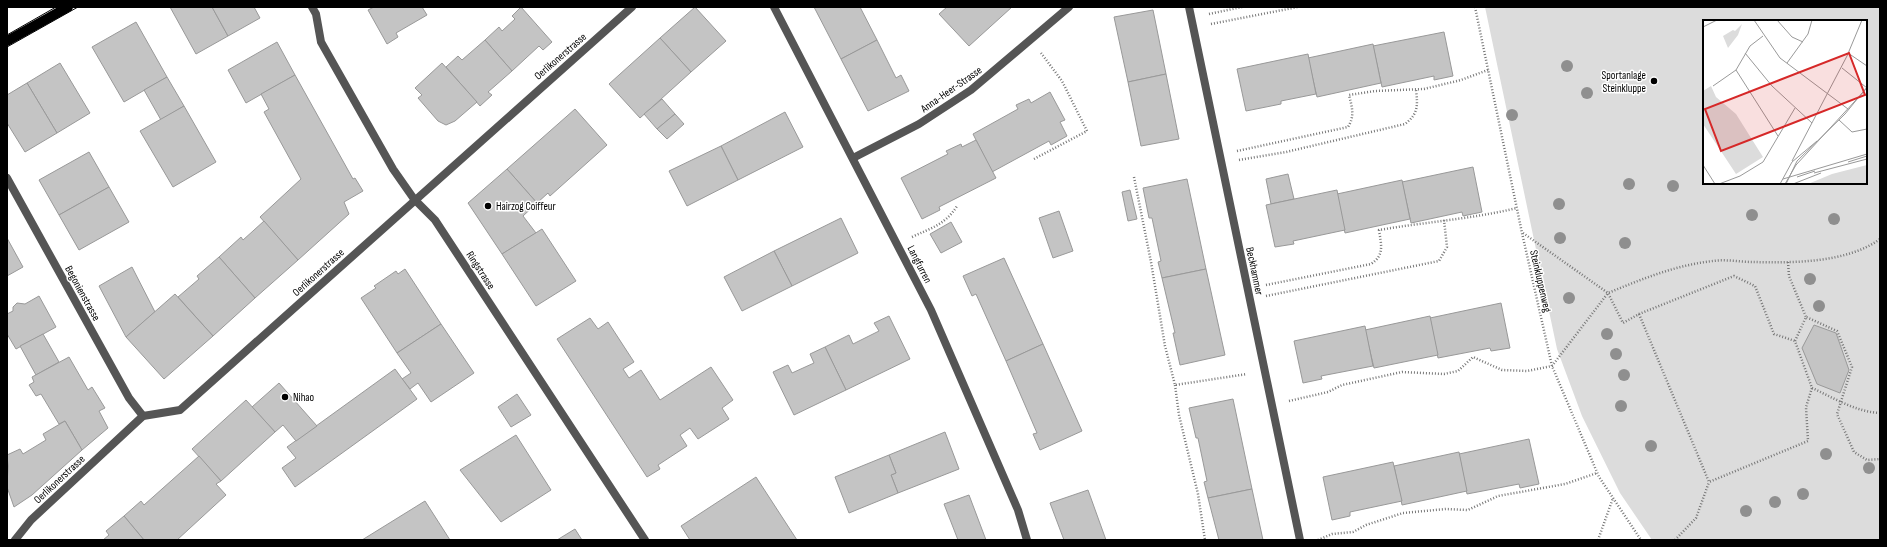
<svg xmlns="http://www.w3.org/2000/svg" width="1887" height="547" viewBox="0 0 1887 547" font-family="'Sofia Sans Condensed',sans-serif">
	<rect width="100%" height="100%" fill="#fff"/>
	<path fill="#dcdcdc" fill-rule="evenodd" d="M1485,7H1880V540H1652L1620,493L1582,416L1557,349ZM1704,21H1866V183H1704Z"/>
	<g fill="#c4c4c4" stroke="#999">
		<path d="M170,7H212L228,36L196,54Z"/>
		<path d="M212,7H254L260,18L228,36Z"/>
		<path d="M374,7H422L427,15L396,33L398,37L387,44L368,10Z"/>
		<path d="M521,7L552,42L543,50L539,46L512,71L485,40L499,27L502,31L515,19L512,16Z"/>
		<path d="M695,7L726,41L691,72L660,38Z"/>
		<path d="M814,7H860L877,40L841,59Z"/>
		<path d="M947,7H1012L969,46L939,14Z"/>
		<path d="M1153,10L1166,74L1128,82L1114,17Z"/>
		<path d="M136,22L167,77L124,102L92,47Z"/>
		<path d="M1444,32L1453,76L1434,80V76L1382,87L1373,46Z"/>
		<path d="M660,38L691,72L640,118L609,84Z"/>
		<path d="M485,40L512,71L488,92L492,95L480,106L446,67L458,56L462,60Z"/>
		<path d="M877,40L896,78L901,75L909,91L868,111L841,59Z"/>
		<path d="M277,42L295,75L246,103L228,70Z"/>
		<path d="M1373,44L1381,83L1317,97L1308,58Z"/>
		<path d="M1308,54L1316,94L1281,101V104L1246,111L1237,69Z"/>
		<path d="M60,63L90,113L57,133L27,83Z"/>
		<path d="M442,63L477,102L455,121L446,125L438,121L418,98L422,95L415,88Z"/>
		<path d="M1166,74L1179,139L1141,146L1128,82Z"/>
		<path d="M295,75L353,179L355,178L363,191L344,202L349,214L298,260L260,217L301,179L264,112L269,109L261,94Z"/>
		<path d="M167,77L184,106L161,120L144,90Z"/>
		<path d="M27,83L57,133L25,152L7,123V95Z"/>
		<path d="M1050,92L1065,120L1060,122L1067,136L1051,145L1049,141L992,172L973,134L1018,109L1016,105L1029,99L1031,103Z"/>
		<path d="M662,99L675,114L657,129L644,114Z"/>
		<path d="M184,106L216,162L173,187L140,131Z"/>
		<path d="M575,109L607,145L550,196L548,193L537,203L507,169Z"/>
		<path d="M785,112L803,147L738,180L721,146Z"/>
		<path d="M675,114L684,124L667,139L657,129Z"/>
		<path d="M976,140L996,178L939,207L940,210L922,219L901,178L948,154L946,151L961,144L962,147Z"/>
		<path d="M721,146L738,180L687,206L669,171Z"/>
		<path d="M89,152L109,187L59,215L39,180Z"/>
		<path d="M1473,167L1482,212L1463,216L1462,212L1411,223L1402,182Z"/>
		<path d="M507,169L537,203L523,216L536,233L502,254L468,203Z"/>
		<path d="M1288,174L1294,199L1271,204L1266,179Z"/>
		<path d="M1187,179L1206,269L1162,278L1158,262L1161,261L1152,218H1149L1143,188Z"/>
		<path d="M1402,180L1410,219L1345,233L1337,194Z"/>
		<path d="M109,187L129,222L79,250L59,215Z"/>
		<path d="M1130,190L1137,219L1128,221L1122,192Z"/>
		<path d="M1337,190L1345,230L1293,241L1294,244L1275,247L1266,205Z"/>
		<path d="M1059,211L1073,251L1053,258L1039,218Z"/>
		<path d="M841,218L858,253L792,286L774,251Z"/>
		<path d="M264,221L298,260L255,298L219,257L241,237L243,240Z"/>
		<path d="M951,222L962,242L941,253L930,234Z"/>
		<path d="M542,229L576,281L536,306L502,254Z"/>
		<path d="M7,238L23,267L7,276Z"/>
		<path d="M774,251L792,286L742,311L724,277Z"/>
		<path d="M219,257L255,298L213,336L178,297L199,279L197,276Z"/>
		<path d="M1004,258L1043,344L1006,361L976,294L972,296L963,276Z"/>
		<path d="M132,267L155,312L126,337L99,286Z"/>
		<path d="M405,269L441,324L397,353L361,298L376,288L374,286L396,271L398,274Z"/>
		<path d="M1206,269L1225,355L1180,365L1173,333H1175L1162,278Z"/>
		<path d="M175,294L213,336L164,379L126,337Z"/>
		<path d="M39,296L56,327L16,349L7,334V314L13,311V307L17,303L25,304Z"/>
		<path d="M1501,303L1510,348L1491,351L1490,348L1438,358L1430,318Z"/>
		<path d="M889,316L910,359L846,390L825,347L849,335L853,344L879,331L874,323Z"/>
		<path d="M1430,316L1438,355L1374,368L1365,330Z"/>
		<path d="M590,318L598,329L608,322L634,362L623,369L629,378L641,370L660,400L711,367L733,400L722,408L729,419L698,439L690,428L680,435L687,446L658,465L660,469L647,477L557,339Z"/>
		<path d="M441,324L474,373L431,402L418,383L410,389L402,379L411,373L397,353Z"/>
		<path d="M1814,325L1836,333L1849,370L1840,393L1817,384L1802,348Z"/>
		<path d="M1365,326L1373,366L1321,376L1322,379L1303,383L1294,341Z"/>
		<path d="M43,334L59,362L36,375L20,346Z"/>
		<path d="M1043,344L1082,431L1040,450L1033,434L1037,433L1006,361Z"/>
		<path d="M825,347L846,390L794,415L773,372L788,365L792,373L814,363L810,354Z"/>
		<path d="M69,357L88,390L92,387L105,408L99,411L108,428L82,450L65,421L59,424L41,394L36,396L29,385L34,382L32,377Z"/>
		<path d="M395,369L417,399L295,487L282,468L296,458L287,447Z"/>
		<path d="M279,383L317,426L296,441L283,425L275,432L252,407Z"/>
		<path d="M517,394L531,415L511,427L498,407Z"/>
		<path d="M1233,399L1252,489L1208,498L1204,482L1207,481L1198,438H1196L1189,408Z"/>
		<path d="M246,400L275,432L221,481L192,449Z"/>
		<path d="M65,421L82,450L32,495L14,507L7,487L8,466L7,455L20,449L23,454L46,440L43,434Z"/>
		<path d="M945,432L959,469L898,493L891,475L896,473L889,455Z"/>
		<path d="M516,435L551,490L501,522L460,470Z"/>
		<path d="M1529,439L1539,484L1520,488L1519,484L1467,494L1459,454Z"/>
		<path d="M1459,452L1467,491L1402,505L1394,466Z"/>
		<path d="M889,455L896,473L891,475L898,493L849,513L835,477Z"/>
		<path d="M199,456L221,481L216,484L226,495L177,540H144L124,516L141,501L144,505Z"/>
		<path d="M1393,462L1402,501L1350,512V516L1332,520L1323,477Z"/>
		<path d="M756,477L797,540H690L681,526Z"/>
		<path d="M1252,489L1263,540H1219L1208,498Z"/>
		<path d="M1088,490L1106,540H1064L1050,503Z"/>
		<path d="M969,495L986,540H958L944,504Z"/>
		<path d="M425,501L450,540H362Z"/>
		<path d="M124,516L144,540H103L109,535L106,531Z"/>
		<path d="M575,529L582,540H557Z"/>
	</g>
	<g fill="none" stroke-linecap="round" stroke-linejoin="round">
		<g stroke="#777" stroke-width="2.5" stroke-dasharray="1 2" stroke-linecap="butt">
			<path d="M1475,7L1522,233L1552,366L1599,477L1641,540"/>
			<path d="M1209,14L1242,7"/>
			<path d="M1211,24L1298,7"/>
			<path d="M1237,151L1348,127C1355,116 1352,107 1349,95L1375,91L1424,89L1461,80L1488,70"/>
			<path d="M1034,159L1087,131L1062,81L1041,53"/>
			<path d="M1239,160L1286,152L1405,124C1418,114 1418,106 1416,90"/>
			<path d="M1134,177L1151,262L1165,346L1175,385L1247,374"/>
			<path d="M1523,233L1608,293C1642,279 1676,265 1713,261C1726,259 1740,262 1753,262C1793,263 1847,263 1880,239"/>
			<path d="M912,237C931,228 945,225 957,206"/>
			<path d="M1788,262L1789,276L1806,317"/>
			<path d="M1266,285L1371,264C1385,255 1381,244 1379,230C1425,222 1472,219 1517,208"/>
			<path d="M1266,296L1439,261L1447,247L1444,220"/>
			<path d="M1639,314L1709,482L1808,441L1806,407L1812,388"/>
			<path d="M1175,385L1179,415L1198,494L1205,540"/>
			<path d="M1289,401L1328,392L1342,385L1402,372L1444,374L1458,371L1473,357L1502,370L1527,371L1552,366L1608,293L1623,323L1639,314L1734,276L1755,286L1774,334L1795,341"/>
			<path d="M1880,413C1856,412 1834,398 1812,388L1795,341L1806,317L1837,331L1852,367L1837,414L1854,452L1867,460L1880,459"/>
			<path d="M1318,540L1332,534L1353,532L1366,525L1403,513L1446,509L1468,510L1498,496L1565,484L1597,473"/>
			<path d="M1598,540L1613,498"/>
			<path d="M1675,540L1696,518L1709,482"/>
		</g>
		<g stroke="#555" stroke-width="8">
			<path d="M312,7L316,14L321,42L393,169L414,199L435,220L645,540"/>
			<path d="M774,7L931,310L1018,510L1027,540"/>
			<path d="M1189,7L1300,540"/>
			<path d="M853,158L919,124L971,90L1069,7"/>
			<path d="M7,178L129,398L143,416"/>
			<path d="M15,540L31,520L143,416L180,410C331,276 481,140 632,7"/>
		</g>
		<path stroke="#000" stroke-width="10" d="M7,41L68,7"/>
		<g stroke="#000" stroke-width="1">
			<path d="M7,35L56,7"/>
			<path d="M7,47L78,7"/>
		</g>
	</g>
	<g fill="#8f8f8f">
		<circle cx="1567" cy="66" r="6"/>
		<circle cx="1587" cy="93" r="6"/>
		<circle cx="1512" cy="115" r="6"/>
		<circle cx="1629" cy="184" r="6"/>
		<circle cx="1673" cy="186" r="6"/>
		<circle cx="1559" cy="204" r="6"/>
		<circle cx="1752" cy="215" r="6"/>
		<circle cx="1834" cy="219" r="6"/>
		<circle cx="1560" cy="238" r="6"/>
		<circle cx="1625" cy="243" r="6"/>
		<circle cx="1810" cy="279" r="6"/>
		<circle cx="1569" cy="298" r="6"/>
		<circle cx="1819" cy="306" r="6"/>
		<circle cx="1607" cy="334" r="6"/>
		<circle cx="1616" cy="354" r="6"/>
		<circle cx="1624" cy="375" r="6"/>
		<circle cx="1621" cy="406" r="6"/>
		<circle cx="1651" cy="446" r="6"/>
		<circle cx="1826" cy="454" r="6"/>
		<circle cx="1869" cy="468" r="6"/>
		<circle cx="1803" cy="494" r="6"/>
		<circle cx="1775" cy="502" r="6"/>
		<circle cx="1746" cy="511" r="6"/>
	</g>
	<g fill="#000" stroke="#fff" stroke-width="1.5">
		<circle cx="1654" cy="81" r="4"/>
		<circle cx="488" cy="206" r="4"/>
		<circle cx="285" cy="397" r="4"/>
	</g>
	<g text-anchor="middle" stroke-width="3" stroke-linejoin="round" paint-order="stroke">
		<g font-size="11" fill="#000" stroke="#fff">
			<text transform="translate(560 56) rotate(-41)" y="4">Oerlikonerstrasse</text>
			<text transform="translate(951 89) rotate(-35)" y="4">Anna-Heer-Strasse</text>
			<text transform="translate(920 264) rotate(63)" y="4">Langfurren</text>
			<text transform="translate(481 270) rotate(57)" y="4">Ringstrasse</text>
			<text transform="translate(1255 271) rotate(78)" y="4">Beckhammer</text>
			<text transform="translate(318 272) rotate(-42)" y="4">Oerlikonerstrasse</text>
			<text transform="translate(1541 281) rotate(77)" y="4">Steinkluppenweg</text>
			<text transform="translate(83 293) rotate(61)" y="4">Begonienstrasse</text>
			<text transform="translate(59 479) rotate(-43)" y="4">Oerlikonerstrasse</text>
		</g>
		<g font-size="11" fill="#000" stroke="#fff" text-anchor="start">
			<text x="1646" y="79" text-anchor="end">Sportanlage<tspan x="1646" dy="13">Steinkluppe</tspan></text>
			<text x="496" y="210">Hairzog Coiffeur</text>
			<text x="293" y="401">Nihao</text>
		</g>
	</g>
	<g transform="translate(1703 20)">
		<rect width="164" height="164" fill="#fff"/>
		<path d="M39,4L35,15L25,28L20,16L30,10L32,11ZM8,66L13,77L33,94L60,137L33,154L0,104V71ZM164,145V164H105L129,154Z" fill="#dcdcdc"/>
		<path fill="none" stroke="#999" stroke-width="1" d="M51,0L77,38L145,89M74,0L89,17L100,22M0,7L14,0M42,33L69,66L109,103M145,33L164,46M84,43L105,14L109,0M139,48L164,68M33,50L75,116M10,66L33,50L47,26L60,16M136,100L149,112L164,109M89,141L144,36L159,0M145,142L164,136M0,145L12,164M111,153L164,139M94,157L112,151M80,159L164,134M16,164L37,156L60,142L92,88M77,164L89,142L114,121M82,164L93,145L164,68M83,164L94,141L142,94L164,67M90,164L118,153"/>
		<path fill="#d62828" fill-opacity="0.15" stroke="#d62828" stroke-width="2" d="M146,33L162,75L18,131L2,89Z"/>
		<rect width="164" height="164" fill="none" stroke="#000" stroke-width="2"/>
	</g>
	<rect width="1887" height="547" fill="none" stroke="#000000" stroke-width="16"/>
</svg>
